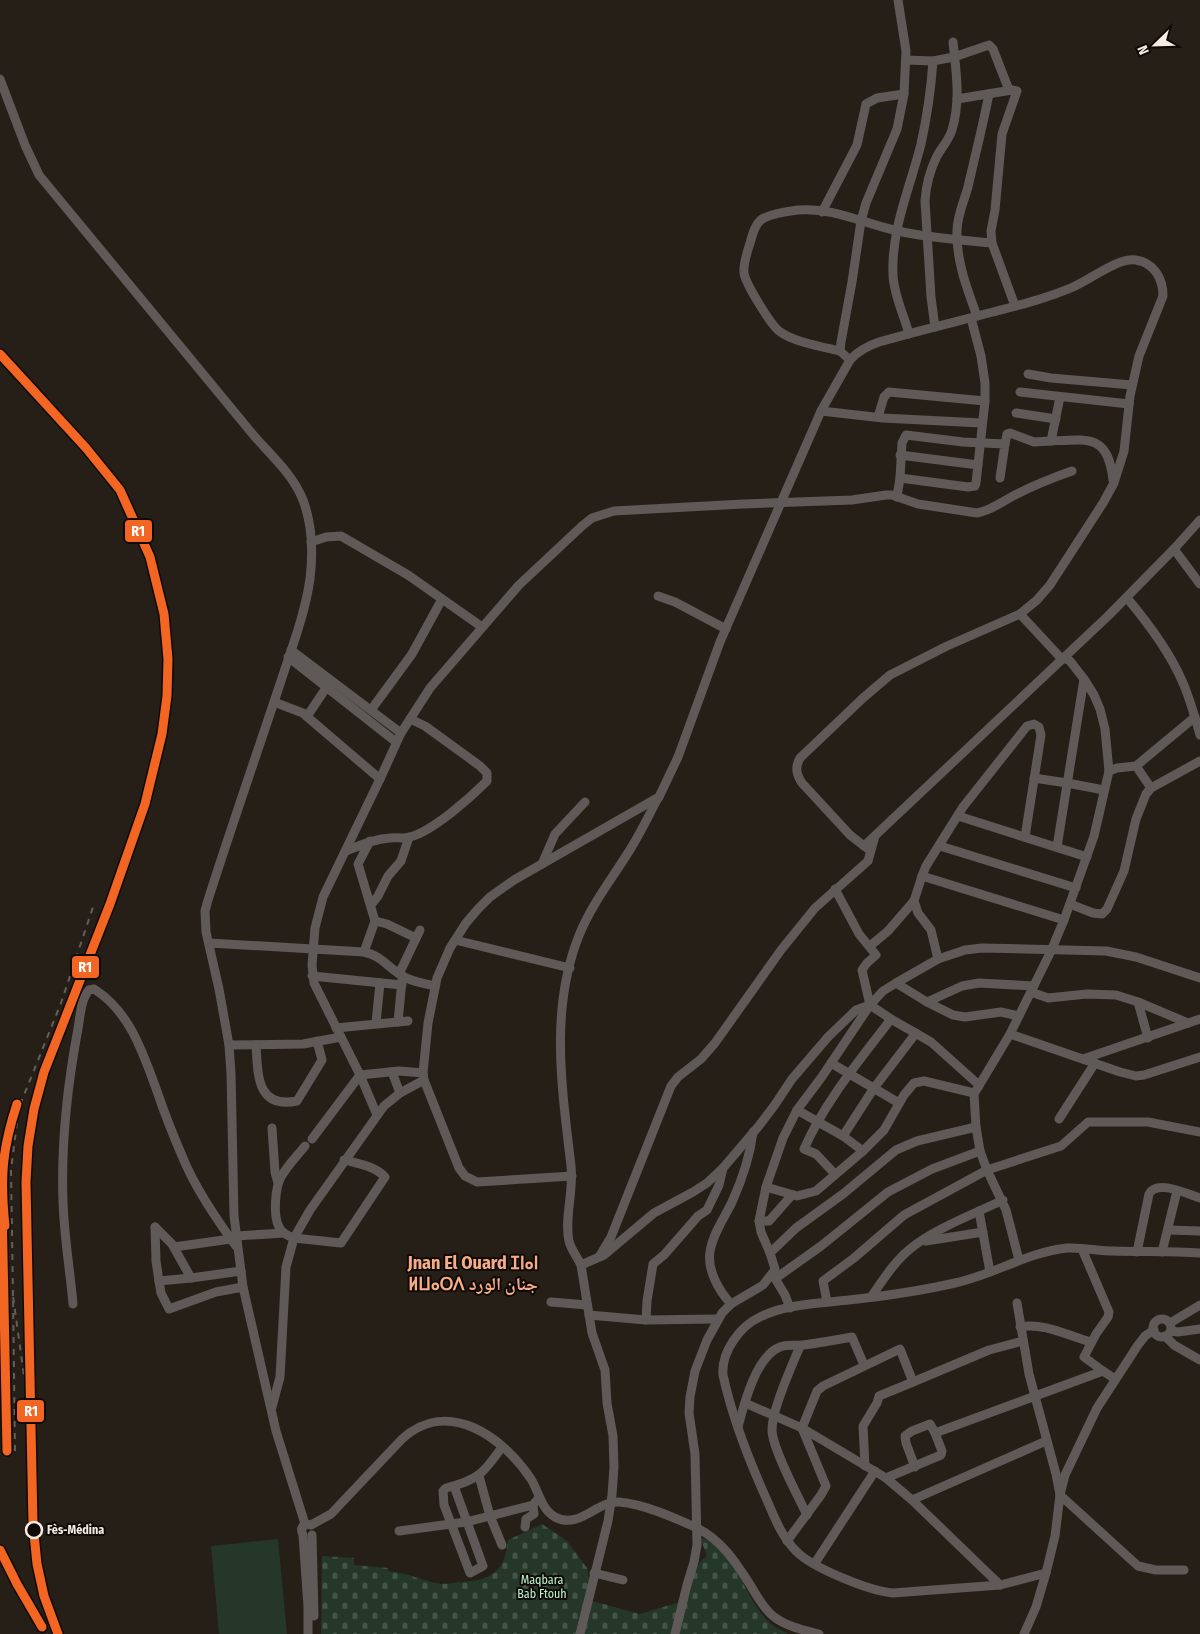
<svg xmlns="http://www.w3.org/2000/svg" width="1200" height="1634" viewBox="0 0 1200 1634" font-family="'Fira Sans Condensed','Noto Naskh Arabic','Noto Sans Tifinagh',sans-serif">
	<defs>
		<pattern id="cemetery-stones" width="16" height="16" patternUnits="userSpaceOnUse" patternTransform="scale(1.25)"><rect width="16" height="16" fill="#243729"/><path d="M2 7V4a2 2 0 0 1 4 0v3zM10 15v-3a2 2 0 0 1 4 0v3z" fill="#445448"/></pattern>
	</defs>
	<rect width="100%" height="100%" fill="#261f18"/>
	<path fill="#243729" d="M278,1539L287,1634H219L211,1546Z"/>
	<path fill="url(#cemetery-stones)" d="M542,1524L567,1541L587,1568L590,1583L585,1599L640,1614L686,1600C691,1585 693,1564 707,1556L701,1540L703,1538C737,1554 743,1596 769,1622C774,1627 782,1630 788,1634H321L322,1556L354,1558V1565L388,1568V1571C406,1573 419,1579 436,1583C443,1585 452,1583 460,1582C491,1580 504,1574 508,1540Z"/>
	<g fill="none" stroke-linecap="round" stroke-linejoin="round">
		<g stroke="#5f5957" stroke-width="9">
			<path d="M906,60L933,61L954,57L989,45L993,49L1009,90"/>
			<path d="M0,79L25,145L39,175L255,437C272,456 293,475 303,500C312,524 313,554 310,579C305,614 291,650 280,684C256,756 231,828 208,900L205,911L206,932L219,989L229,1045L231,1073L234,1216L243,1287L276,1431L305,1524C301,1527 301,1531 303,1535L308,1607V1634"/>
			<path d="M957,99L1012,90L1017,91L1002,134L995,210L991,231L992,243L1015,306"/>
			<path d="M822,212L857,145L866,104L877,98L904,94"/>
			<path d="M977,316C967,289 956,260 957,231C957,216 964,201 968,187C975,156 983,125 989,94"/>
			<path d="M935,327L931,297L925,201C926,185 930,170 937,156C942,147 949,140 952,130C961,100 956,71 953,42"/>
			<path d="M909,334C904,315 894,296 893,275C891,229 910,188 921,144C927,117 931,89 933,61"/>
			<path d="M840,351C823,347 793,342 779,331C771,325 745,283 744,273C743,262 748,250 751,240C753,232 757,221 764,218C772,214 790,211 798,210C833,207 865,224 898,231C929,238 961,240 992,243"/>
			<path d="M850,360L840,351L841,342L852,282L861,221L866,203L897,129L904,94L906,51L898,0"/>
			<path d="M1028,374L1051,378L1132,385"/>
			<path d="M1020,392L1129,404"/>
			<path d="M1060,397L1051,441C1090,439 1108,435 1113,480"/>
			<path d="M821,411L883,418L981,423"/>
			<path d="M1016,413L1056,419"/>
			<path d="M878,417L884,397L889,392L985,401"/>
			<path d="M1005,444L1007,434L1010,433L1034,442L1051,441"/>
			<path d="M900,455L978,465"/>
			<path d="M900,478L968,487L975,486L976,483L985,401V383L981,356L971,318"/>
			<path d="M897,497L900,478L902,443L906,435L963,442L1005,444L1000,478"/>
			<path d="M311,542L326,537L341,536L408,575L482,627"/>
			<path d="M1174,549L1200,584"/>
			<path d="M658,596L675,602L726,629"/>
			<path d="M1127,598C1148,623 1170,652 1183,683C1190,699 1195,717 1200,735"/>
			<path d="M291,650L401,733"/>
			<path d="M288,657L396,742"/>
			<path d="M274,702L308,715L326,688"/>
			<path d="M371,710L412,654L442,599"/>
			<path d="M305,715L380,779"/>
			<path d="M1136,766L1151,788"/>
			<path d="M1109,771L1117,768L1136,766L1195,717"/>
			<path d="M1034,778L1067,783L1104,790"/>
			<path d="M658,798C649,815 641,832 631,848C614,876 593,902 580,933C549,1008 562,1088 571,1166C574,1191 564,1219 569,1241C571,1250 577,1256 581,1265L604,1255L654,1213L693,1192L707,1183L723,1168L758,1127L774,1106L792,1079L828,1037L856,1010L870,1005"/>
			<path d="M958,816L1087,857"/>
			<path d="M864,846L1108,616L1174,549L1200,520"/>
			<path d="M940,846L1076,888"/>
			<path d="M1057,847L1084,679"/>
			<path d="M868,849L850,835L802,783C796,774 795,767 800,758L863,698L890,675L947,646L1020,614"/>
			<path d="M346,851C361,845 374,839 390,838C396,837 404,839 410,837C433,831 470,798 487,781V773L480,766L425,726L410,719"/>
			<path d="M542,864L555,834L585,802"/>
			<path d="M922,876L1064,920"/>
			<path d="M835,889L859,934L876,955L867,963L862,970L870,1005L891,1019L931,1042L979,1085"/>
			<path d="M1070,904L1093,913L1102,914L1107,909L1124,871L1136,819L1146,794L1151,788L1200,761"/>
			<path d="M371,905L378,896L388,876L401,861L409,837"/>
			<path d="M375,921L387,924L416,938"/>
			<path d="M455,940L570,968"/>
			<path d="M209,943L364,952C382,956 386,966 401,975C411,982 423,983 435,986"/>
			<path d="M870,946L888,931L914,901"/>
			<path d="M364,952L375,921L358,864L370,841"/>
			<path d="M938,959L931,930L918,913L914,901L922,876L926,866L963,807L1027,726L1034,724L1039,727L1041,735L1025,837"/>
			<path d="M399,974L420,930"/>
			<path d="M312,976L402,985"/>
			<path d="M896,983L927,1002L953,1015L965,1017L1001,1012L1019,1016"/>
			<path d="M1031,992L1048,998L1087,994L1116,995L1138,1002L1188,1023"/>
			<path d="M927,1002L962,986L979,983L1034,986"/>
			<path d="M1138,1002L1148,1038"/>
			<path d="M398,1022L402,980"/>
			<path d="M376,1023L380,983"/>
			<path d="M336,1028L408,1021"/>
			<path d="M1010,1034L1120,1072L1136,1076L1144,1075L1200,1057"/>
			<path d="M229,1045L303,1044L341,1037"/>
			<path d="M256,1045C258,1074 256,1109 297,1101L322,1060L317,1041"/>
			<path d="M1083,1059L1200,1019"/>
			<path d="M831,1063L899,1103"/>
			<path d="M392,1072L400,1093"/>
			<path d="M377,1115L360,1075L314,983L312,965L315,928L323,897L380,779L401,733L430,688L519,585L582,526L592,518L614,511L743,504L852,500L886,495H892L918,504L977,513C990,511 1002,502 1013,496C1032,486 1052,478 1072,471"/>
			<path d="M1059,1119L1095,1063"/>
			<path d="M272,1128L275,1172L278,1183"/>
			<path d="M843,1136L874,1088L916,1033"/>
			<path d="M312,1139L360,1075L399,1071L423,1073"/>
			<path d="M305,1146C297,1156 287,1166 281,1177C275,1188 273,1216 279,1227C282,1233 288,1236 294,1238L341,1243L385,1177C375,1166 359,1164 344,1160"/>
			<path d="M863,1151L884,1130L904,1095L914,1083L924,1081L974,1093"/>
			<path d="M835,1174L816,1154L804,1149C825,1101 860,1060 891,1019"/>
			<path d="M572,1176L477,1182L465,1176L459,1168L424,1080L423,1073L428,1023L437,978L450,948L466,923L478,909L490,897L514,880L659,797L678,757L720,642L821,411L850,360C858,351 867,346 879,342C917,331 955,322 993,312C1020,305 1048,298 1073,287C1090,280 1118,257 1136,260C1154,263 1163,278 1163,296L1139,356L1130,396L1124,451L1114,483L1103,503L1050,585L1037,600L1020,614L1059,656L1070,661L1084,679L1094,695L1100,709L1105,729L1109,771L1094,836L1064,920L1051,951L1010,1034L974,1094L976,1127L980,1151L987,1170L1006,1210L1019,1260"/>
			<path d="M766,1187L797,1196L816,1191L863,1151L843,1136L797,1110"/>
			<path d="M979,1211L990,1272"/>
			<path d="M759,1221H769L792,1195"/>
			<path d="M155,1227L156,1261L159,1281L191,1278L241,1271"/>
			<path d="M155,1227L172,1244L191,1278"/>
			<path d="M1168,1230L1200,1231"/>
			<path d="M236,1236L284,1233"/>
			<path d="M926,1241L983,1232"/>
			<path d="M174,1247L231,1239"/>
			<path d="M1082,1249L1109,1312L1108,1317L1096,1334L1084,1357L1103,1371"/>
			<path d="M1137,1252L1149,1194C1157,1179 1187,1194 1200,1198"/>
			<path d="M1162,1252L1177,1191"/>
			<path d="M770,1253L796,1228L843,1194L896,1150L917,1141L976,1127"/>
			<path d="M599,1257L611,1237L671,1086L678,1077L701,1059L715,1043L781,950L815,908L868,861L875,836"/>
			<path d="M773,1275L785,1295L790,1308"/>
			<path d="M776,1278L821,1246L888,1192L932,1169L980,1151"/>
			<path d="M159,1281L161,1293L169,1309L216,1292L243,1287"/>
			<path d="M871,1297C883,1280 894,1262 910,1249C934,1229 974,1214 1003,1200"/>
			<path d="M551,1302L587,1305"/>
			<path d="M827,1302L823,1281L854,1258L904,1215L987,1170L1061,1146L1088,1122H1148L1200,1132"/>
			<path d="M1017,1303L1029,1374L1056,1474L1060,1495L1138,1566L1156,1570H1184"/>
			<path d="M73,1304C70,1270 64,1236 63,1201C61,1145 67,1089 77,1034C80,1021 80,1000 89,990L94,989C131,1012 144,1056 158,1094C166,1118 176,1142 186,1165C199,1194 217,1220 236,1246"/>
			<path d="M731,1304C719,1291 707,1270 710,1252C712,1235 725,1217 732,1202C742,1180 750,1156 753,1132"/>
			<path d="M589,1315L646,1320L717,1319"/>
			<circle cx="1162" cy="1328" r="9"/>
			<path d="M646,1320L647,1301L653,1264L664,1255L698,1216L707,1210L719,1185L723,1168"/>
			<path d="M1170,1323L1200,1305"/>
			<path d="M1020,1327C1043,1322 1069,1336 1091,1342"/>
			<path d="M1171,1331L1178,1332L1200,1329"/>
			<path d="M1165,1336L1174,1345L1200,1360"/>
			<path d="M800,1346C792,1366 772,1409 772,1430C772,1448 798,1496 807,1515"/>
			<path d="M913,1382L989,1350L1023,1341"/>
			<path d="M745,1403L802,1428L886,1478L912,1500L1000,1585"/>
			<path d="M272,1407L280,1377L286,1267L294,1238L310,1210L384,1106L400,1093L424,1080"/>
			<path d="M738,1427C744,1404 756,1356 780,1347C787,1344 795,1346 803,1345C819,1343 836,1340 852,1337L864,1365"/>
			<path d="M915,1467L906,1443L905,1436L912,1431L930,1424L935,1433"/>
			<path d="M479,1476L490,1516L502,1545"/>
			<path d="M886,1478L941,1455L942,1451L935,1433L1103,1371L1115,1379"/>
			<path d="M454,1486L483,1566L470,1573L444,1505L443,1491L446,1488C478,1480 483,1474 502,1447"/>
			<path d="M912,1500L1046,1441"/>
			<path d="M305,1524L311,1525L331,1514L402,1439C448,1397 503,1437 531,1479C539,1492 541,1509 555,1517C579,1530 596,1501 619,1502C644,1504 675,1518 697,1528C721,1540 735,1561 749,1583C756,1594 762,1607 773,1616C785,1626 803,1630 819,1634"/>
			<path d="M525,1527L526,1519L534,1514L533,1505L537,1500"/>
			<path d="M399,1531L466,1522L533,1505"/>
			<path d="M312,1535L314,1616"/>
			<path d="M787,1541L821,1495L826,1486L802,1428L817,1391L823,1386L900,1349L913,1382L879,1396L877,1403L863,1426L865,1466"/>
			<path d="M815,1563L875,1471"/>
			<path d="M594,1573L623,1580"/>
			<path d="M1046,1573L1000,1585L893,1593C870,1591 812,1568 796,1551C781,1536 774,1516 766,1498C748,1458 732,1417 723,1375C721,1352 740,1326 760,1317C786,1304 821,1303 849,1300C885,1296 920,1291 955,1283C993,1275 1028,1252 1067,1248C1082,1247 1098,1251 1113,1251C1142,1252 1171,1251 1200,1253"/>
			<path d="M580,1634L608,1521L612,1495L614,1467L613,1436L607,1403L605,1370L592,1333L581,1265"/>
			<path d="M675,1634L687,1585L694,1562L697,1545L695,1454L689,1413L690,1397L695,1371L707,1340L722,1313L731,1304L763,1285L774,1271L775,1269L770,1253L761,1232L759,1221L766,1187L783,1138L797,1110L821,1078L870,1005L883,991L896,983L938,959L965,950L982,948L1106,951L1136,957L1200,978"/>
			<path d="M1024,1634L1036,1607L1046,1573L1055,1536L1060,1495L1065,1475L1097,1408L1138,1345L1145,1336L1154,1330"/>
		</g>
		<g stroke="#625e5a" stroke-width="2" stroke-dasharray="6 6" stroke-linecap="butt">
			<path d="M2,1205L7,1451"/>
			<path d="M3,1212L2,1161L12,1118"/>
			<path d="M13,1296L11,1170L17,1122L22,1100L61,1003L93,907"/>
			<path d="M15,1451L13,1296L24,1376"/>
			<path d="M0,1550L17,1584L47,1634"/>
		</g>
		<defs>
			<g id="rail-1">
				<path d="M0,354L86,448L120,490L150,557L164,614L168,659L167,696L162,734L145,804L110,904L44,1072L34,1109L28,1146L26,1182L33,1524L37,1564L44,1596L58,1634"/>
				<path d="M2,1205L7,1451"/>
				<path d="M5,1226C0,1178 2,1149 17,1104"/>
				<path d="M0,1550L17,1584L42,1627"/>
			</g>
		</defs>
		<use href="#rail-1" stroke="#100a06" stroke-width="12"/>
		<use href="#rail-1" stroke="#f26522" stroke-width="9"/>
	</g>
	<circle fill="#100a06" stroke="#f6ece4" stroke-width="2.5" cx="34" cy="1530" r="8"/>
	<g text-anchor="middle" stroke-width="4" stroke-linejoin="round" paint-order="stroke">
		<g font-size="12" font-weight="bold" fill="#f6ece4" stroke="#100a06" text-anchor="start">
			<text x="47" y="1534">Fès-Médina</text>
		</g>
		<g font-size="12" fill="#b9f4cd" stroke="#100a06">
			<text x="542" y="1584">Maqbara<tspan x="542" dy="14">Bab Ftouh</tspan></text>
		</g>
		<g font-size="18" font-weight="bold" fill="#f6ad87" stroke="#100a06">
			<text x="473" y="1269">Jnan El Ouard ⵊⵏⴰⵏ<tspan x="473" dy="21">ⵍⵡⴰⵔⴷ جنان الورد</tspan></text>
		</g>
	</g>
	<g stroke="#100a06" stroke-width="2">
		<rect x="124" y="519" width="29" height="24" rx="5" fill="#f26522"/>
		<rect x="71" y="955" width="29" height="24" rx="5" fill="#f26522"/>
		<rect x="16" y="1399" width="29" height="24" rx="5" fill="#f26522"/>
	</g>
	<g font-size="14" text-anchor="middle" font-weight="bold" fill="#fff">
		<text x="138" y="536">R1</text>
		<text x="85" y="972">R1</text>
		<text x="31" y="1416">R1</text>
	</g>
	<g transform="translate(1155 45) rotate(247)" stroke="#100a06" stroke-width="4" paint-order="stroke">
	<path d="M0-4L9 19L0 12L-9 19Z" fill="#f6ece4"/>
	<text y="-8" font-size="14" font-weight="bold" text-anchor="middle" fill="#f6ece4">N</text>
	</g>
</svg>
